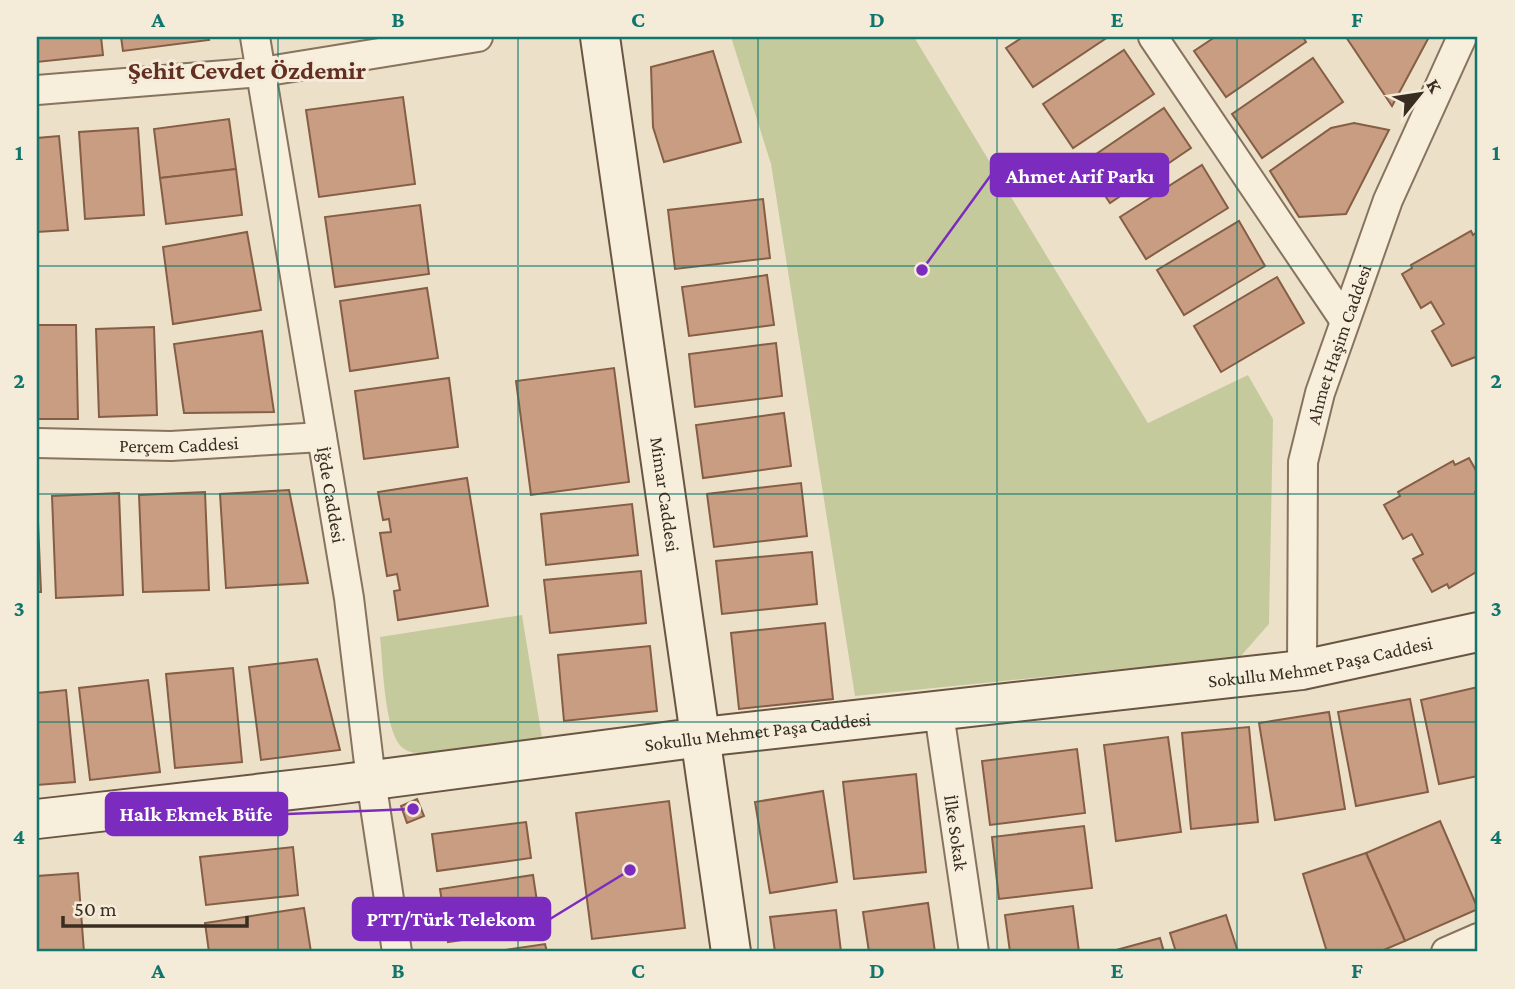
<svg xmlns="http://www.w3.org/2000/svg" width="1515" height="989" viewBox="0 0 1515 989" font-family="'Crimson Pro',serif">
	<rect width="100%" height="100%" fill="#ece1c8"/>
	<g fill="#c5ca9d">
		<path d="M731,37H914L1148,423L1248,375L1273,419L1269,624L1240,657L855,696L771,164Z"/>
		<path d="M522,615L542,738L424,753C416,753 409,753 403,748C384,733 383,662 380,637Z"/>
	</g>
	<g fill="#c89d81" stroke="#855e45" stroke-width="2">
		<path d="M37,37H101L103,55L37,62Z"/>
		<path d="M121,37H208L209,40L123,51Z"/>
		<path d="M1023,37H1108L1033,87L1006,48Z"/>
		<path d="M1215,37H1303L1306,42L1226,97L1194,51Z"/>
		<path d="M1346,37H1429L1392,106Z"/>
		<path d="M1124,50L1154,94L1073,148L1043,104Z"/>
		<path d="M713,51L741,142L664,162L653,127L651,67Z"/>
		<path d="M1313,58L1343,102L1262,158L1232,114Z"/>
		<path d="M403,97L415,184L319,197L306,110Z"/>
		<path d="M1164,108L1191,148L1110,203L1083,163Z"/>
		<path d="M229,119L236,169L160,178L154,129Z"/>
		<path d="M1354,123L1389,130L1346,214L1299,217L1270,171L1331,128Z"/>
		<path d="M138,128L144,215L85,219L79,132Z"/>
		<path d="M59,136L68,230L37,232V138Z"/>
		<path d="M1202,165L1228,208L1146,259L1120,217Z"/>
		<path d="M236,169L242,215L166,224L160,178Z"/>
		<path d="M763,199L770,258L675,269L668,210Z"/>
		<path d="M420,205L429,274L335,287L325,217Z"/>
		<path d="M1239,221L1265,266L1184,315L1157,270Z"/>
		<path d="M1471,231L1473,235L1478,231V356L1452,366L1432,331L1444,324L1431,302L1421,308L1402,274L1412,268L1411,265Z"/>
		<path d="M247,232L261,310L173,324L163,247Z"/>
		<path d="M767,275L774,325L689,336L682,287Z"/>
		<path d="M1277,277L1304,323L1221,372L1194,326Z"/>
		<path d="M427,288L438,358L350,371L340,301Z"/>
		<path d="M37,325H76L78,419H37Z"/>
		<path d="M154,327L157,415L99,417L96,329Z"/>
		<path d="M262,331L274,412L184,413L174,344Z"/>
		<path d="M776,343L782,396L695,407L689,354Z"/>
		<path d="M614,368L629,482L531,495L516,381Z"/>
		<path d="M449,378L458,447L364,459L355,391Z"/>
		<path d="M784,413L791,466L703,478L696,425Z"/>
		<path d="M1469,458L1478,474V490L1475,492L1478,497V571L1449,588L1447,584L1432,592L1413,559L1423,554L1412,534L1403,539L1384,505L1400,496L1398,492L1453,461L1455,465Z"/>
		<path d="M467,478L488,606L398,620L394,591L400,590L397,574L387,576L380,533L391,532L389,519L383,520L378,492Z"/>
		<path d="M801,483L807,536L714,547L707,494Z"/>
		<path d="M289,490L308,583L226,588L220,494Z"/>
		<path d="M205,492L209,590L143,592L139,495Z"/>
		<path d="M119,493L123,595L56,598L52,496Z"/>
		<path d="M37,499L41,592H37Z"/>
		<path d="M632,504L638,555L546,565L541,514Z"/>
		<path d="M812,552L817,604L722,614L716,561Z"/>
		<path d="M641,571L646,623L550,633L544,580Z"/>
		<path d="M825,623L833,699L739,709L731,633Z"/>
		<path d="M650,646L657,711L564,721L558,655Z"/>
		<path d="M317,659L340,750L261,760L249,667Z"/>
		<path d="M233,668L242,762L175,768L166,674Z"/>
		<path d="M148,680L160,772L90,780L79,688Z"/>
		<path d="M1478,687V776L1439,784L1421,700Z"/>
		<path d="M66,690L75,782L37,785V693Z"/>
		<path d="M1410,699L1428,792L1356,806L1338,712Z"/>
		<path d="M1329,712L1345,809L1275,820L1259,723Z"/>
		<path d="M1249,727L1258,822L1191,829L1182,733Z"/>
		<path d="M1168,737L1181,832L1116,841L1104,745Z"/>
		<path d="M1077,749L1085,813L990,825L982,761Z"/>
		<path d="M916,774L926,872L854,879L843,782Z"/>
		<path d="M823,791L837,882L770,893L755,802Z"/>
		<path d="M417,799L424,816L407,823L401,806Z"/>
		<path d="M669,801L685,928L592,939L576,813Z"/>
		<path d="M1440,821L1478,909L1405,941L1366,853Z"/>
		<path d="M526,822L531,858L437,871L432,834Z"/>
		<path d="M1084,826L1092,888L999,899L992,837Z"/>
		<path d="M293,847L298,895L206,905L200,857Z"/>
		<path d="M1366,853L1405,941L1379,952H1327L1303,874Z"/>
		<path d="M78,873L84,952H37V876Z"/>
		<path d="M533,875L541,928L448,942L440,889Z"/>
		<path d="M928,903L935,952H869L863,912Z"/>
		<path d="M1073,906L1079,952H1010L1005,915Z"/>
		<path d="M304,908L311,952H209L205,923Z"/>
		<path d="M836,910L841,952H775L770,917Z"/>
		<path d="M1226,915L1238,952H1176L1170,933Z"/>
		<path d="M1160,938L1164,952H1109Z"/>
		<path d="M545,944L547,952H492Z"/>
	</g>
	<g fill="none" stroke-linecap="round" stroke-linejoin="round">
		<defs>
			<g id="street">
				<path id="s1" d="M255,37L349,598L371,780L397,952"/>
				<path d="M1153,37L1345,321"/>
				<path d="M37,90L262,72L478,37"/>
				<path id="s2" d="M37,443L171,446L322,437"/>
				<path id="s3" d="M1302,670L1303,462L1320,393L1388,200L1462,37"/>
				<path id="s4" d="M939,713L974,952"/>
				<path d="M1446,952L1478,938"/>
			</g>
			<g id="secondary">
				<path id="s5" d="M600,37L731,952"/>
				<path id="s6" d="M37,819L335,785L702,737L1302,670L1478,632"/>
			</g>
		</defs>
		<use href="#street" stroke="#87735e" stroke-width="32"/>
		<use href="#secondary" stroke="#695541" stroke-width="42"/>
		<use href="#street" stroke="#f7eedb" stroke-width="28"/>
		<use href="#secondary" stroke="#f7eedb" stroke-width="38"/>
	</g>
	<circle fill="#939371" cx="369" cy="907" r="10"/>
	<path fill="none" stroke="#0f766e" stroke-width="2" stroke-opacity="0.55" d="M278,37V952M518,37V952M758,37V952M997,37V952M1237,37V952M37,266H1478M37,494H1478M37,722H1478"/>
	<g text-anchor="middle" stroke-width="6" stroke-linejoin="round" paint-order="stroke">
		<g font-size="19" fill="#392c21" stroke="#f4ebd8">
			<text dy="7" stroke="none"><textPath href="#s3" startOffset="331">Ahmet Haşim Caddesi</textPath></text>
			<text dy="7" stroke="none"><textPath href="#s2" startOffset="142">Perçem Caddesi</textPath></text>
			<text dy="7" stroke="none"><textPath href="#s1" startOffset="464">İğde Caddesi</textPath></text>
			<text dy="7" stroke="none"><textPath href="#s5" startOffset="462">Mimar Caddesi</textPath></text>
			<text dy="7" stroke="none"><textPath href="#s6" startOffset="1293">Sokullu Mehmet Paşa Caddesi</textPath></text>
			<text dy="7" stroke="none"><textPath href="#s6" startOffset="726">Sokullu Mehmet Paşa Caddesi</textPath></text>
			<text dy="7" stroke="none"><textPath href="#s4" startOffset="121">İlke Sokak</textPath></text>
		</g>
		<g font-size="26" font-weight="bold" fill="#632f23" stroke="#f4ebd8">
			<text x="247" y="79">Şehit Cevdet Özdemir</text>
		</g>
	</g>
	<path fill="none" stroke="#7b2cbf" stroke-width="2.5" d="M922 270L991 175M413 809L287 814M630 870L550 919"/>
	<g fill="#7b2cbf" stroke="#f4ebd8" stroke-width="2.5">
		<circle cx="922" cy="270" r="7"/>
		<circle cx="413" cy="809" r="7"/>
		<circle cx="630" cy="870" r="7"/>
	</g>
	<g fill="#7b2cbf" stroke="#7b2cbf" stroke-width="2.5">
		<rect x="991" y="154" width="177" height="42" rx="7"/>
		<rect x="106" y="793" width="181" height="42" rx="7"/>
		<rect x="353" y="898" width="197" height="42" rx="7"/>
	</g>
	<g font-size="21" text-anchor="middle" font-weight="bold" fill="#fff">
		<text x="1080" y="183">Ahmet Arif Parkı</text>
		<text x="196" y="821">Halk Ekmek Büfe</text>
		<text x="451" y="926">PTT/Türk Telekom</text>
	</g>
	<rect width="1515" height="989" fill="none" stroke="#f4ebd8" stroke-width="77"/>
	<g transform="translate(1420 94) rotate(60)" stroke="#f4ebd8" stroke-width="5" paint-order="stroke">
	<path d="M0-5L12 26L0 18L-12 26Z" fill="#392c21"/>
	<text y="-10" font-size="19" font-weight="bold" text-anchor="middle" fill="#392c21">K</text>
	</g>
	<path d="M63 916v10h184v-10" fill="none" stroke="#392c21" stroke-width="3.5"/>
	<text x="74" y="916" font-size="21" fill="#392c21" stroke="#f4ebd8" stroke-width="5" paint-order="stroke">50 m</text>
	<rect x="38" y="38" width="1438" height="912" fill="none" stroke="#0f766e" stroke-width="2.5"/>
	<g font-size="23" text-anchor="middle" font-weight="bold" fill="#0f766e">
		<text x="158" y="27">A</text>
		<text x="398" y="27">B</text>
		<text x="638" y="27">C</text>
		<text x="877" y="27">D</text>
		<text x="1117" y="27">E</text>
		<text x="1357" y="27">F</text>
		<text x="19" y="160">1</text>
		<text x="1496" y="160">1</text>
		<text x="19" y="388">2</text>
		<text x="1496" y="388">2</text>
		<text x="19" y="616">3</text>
		<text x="1496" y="616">3</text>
		<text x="19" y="844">4</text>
		<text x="1496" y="844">4</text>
		<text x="158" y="978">A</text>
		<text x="398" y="978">B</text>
		<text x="638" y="978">C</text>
		<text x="877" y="978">D</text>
		<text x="1117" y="978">E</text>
		<text x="1357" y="978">F</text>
	</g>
</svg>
